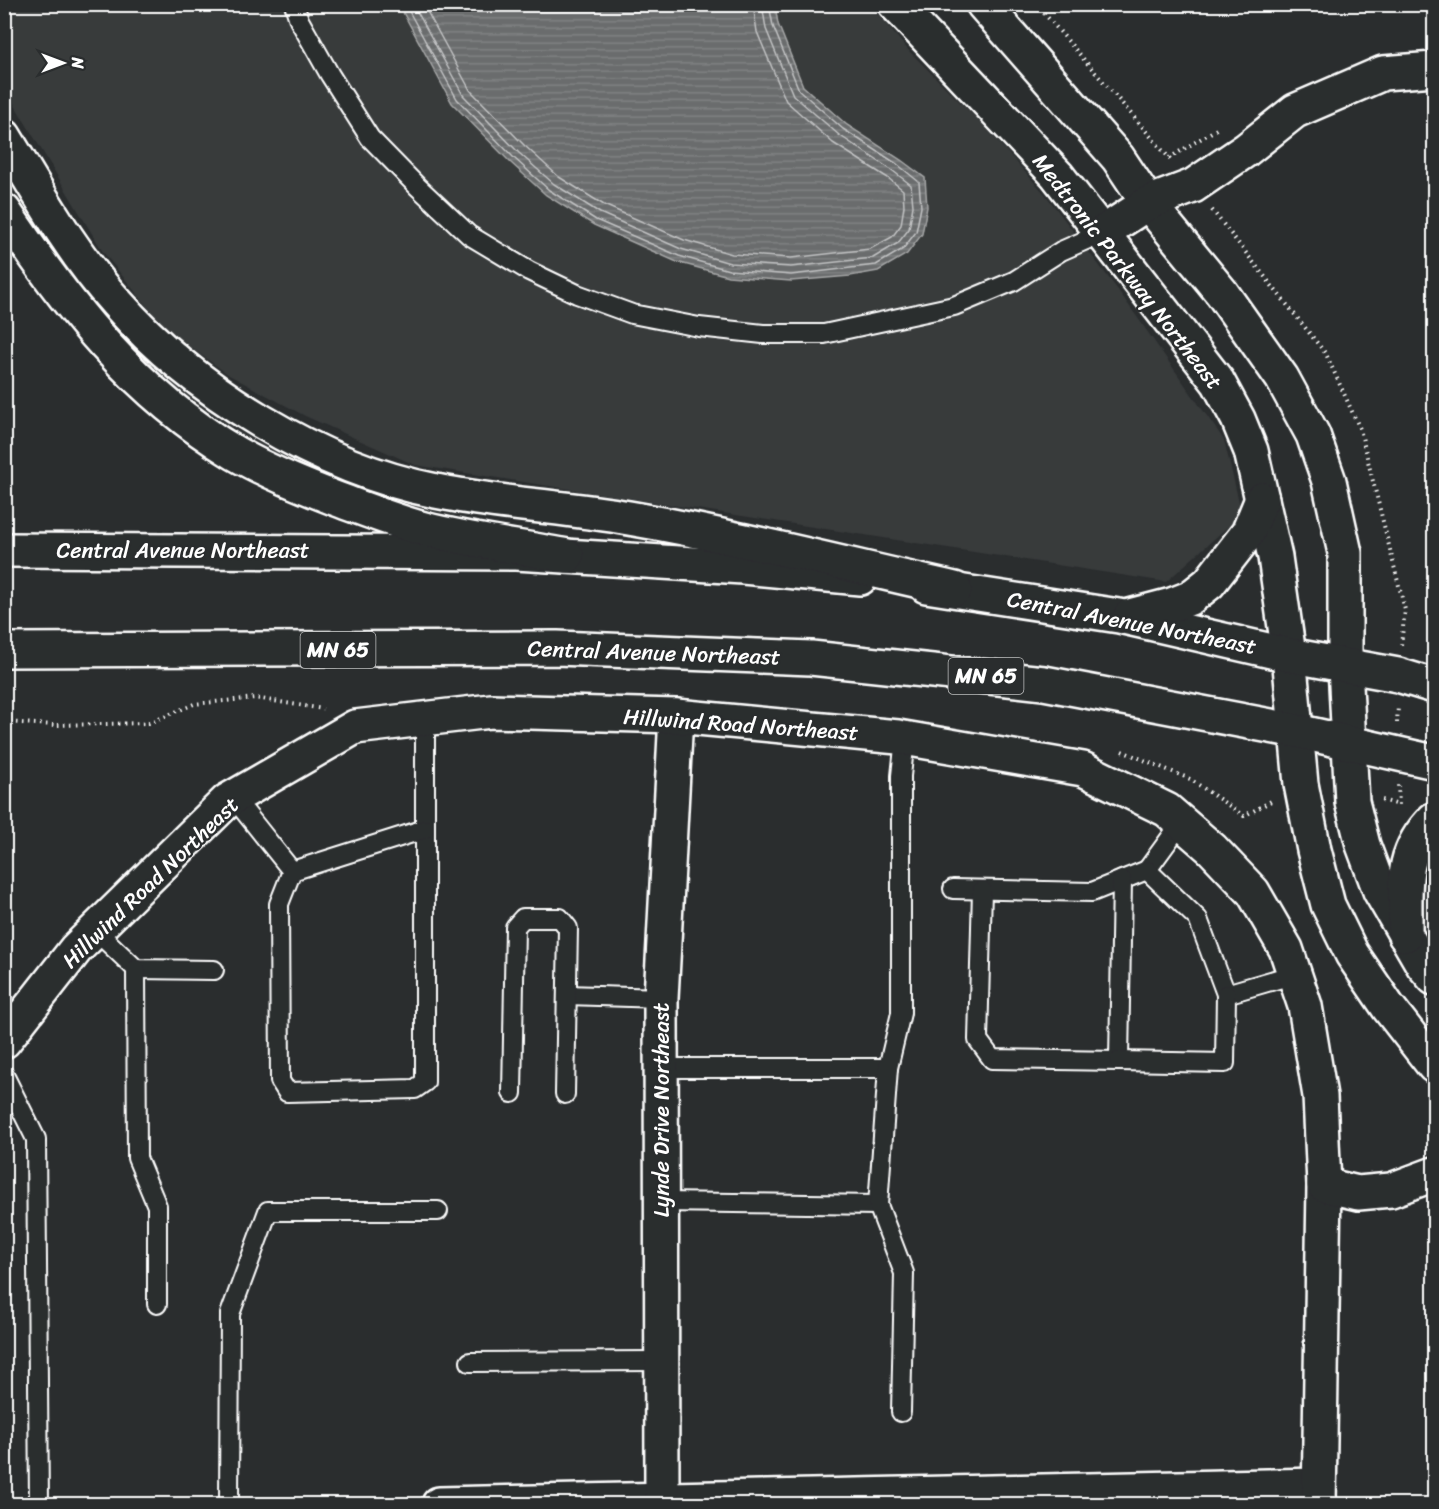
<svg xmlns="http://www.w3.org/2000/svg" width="1439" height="1509" viewBox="0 0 1439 1509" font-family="Sriracha,sans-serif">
	<defs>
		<pattern id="water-rules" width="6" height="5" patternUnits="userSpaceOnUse" patternTransform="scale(1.5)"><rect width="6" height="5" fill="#6a6c6d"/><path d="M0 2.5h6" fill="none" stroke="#808283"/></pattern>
	</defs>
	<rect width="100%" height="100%" fill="#2a2d2e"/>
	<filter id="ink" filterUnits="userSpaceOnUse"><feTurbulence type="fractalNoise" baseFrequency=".0167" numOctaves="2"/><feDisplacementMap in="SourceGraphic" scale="12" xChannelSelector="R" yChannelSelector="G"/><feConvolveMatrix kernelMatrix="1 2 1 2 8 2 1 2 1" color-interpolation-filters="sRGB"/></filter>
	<g filter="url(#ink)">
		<path fill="#373a3b" d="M4,5H870L910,52L983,125L1045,194L1118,290L1224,440L1242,514L1166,582L415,465L305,416L229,375L166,330L103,252L5,89Z"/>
		<path fill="url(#water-rules)" stroke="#a6a7a7" stroke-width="1.5" d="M399,5H775L778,24L803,86L847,125L901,160L925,178L927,207L922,234L907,254L878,271L850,276L791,281L728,276L677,262L594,225L546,195L510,162L452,103Z"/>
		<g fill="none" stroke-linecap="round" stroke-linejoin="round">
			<g stroke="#c3c4c5" stroke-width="1.5">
				<path d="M405,4L457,99L514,158L549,190L596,220L679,256L729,270L791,275L876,265L903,249L916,232L921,207L919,182L897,164L843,129L799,90L773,26L769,4"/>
				<path d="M413,4L463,95L519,153L554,184L600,213L681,249L730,263L791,267L873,258L898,243L909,229L913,206L911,185L893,171L839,135L793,95L766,29L762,4"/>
				<path d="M423,4L470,90L525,146L559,177L604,205L684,240L732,254L791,258L870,249L892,237L901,225L904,206L903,190L888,178L833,143L786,101L757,32L753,4"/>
			</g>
			<defs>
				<g id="service">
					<path d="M294,4L299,20L330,75L370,138L418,187L469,235L529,271L577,294L632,314L699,327L763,334H824L954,306L1014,281L1061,251L1102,233"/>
					<path d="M233,797L292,871L279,904L280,1081L287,1092L415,1089L425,1082V719"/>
					<path d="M1147,870L1182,822"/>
					<path d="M292,871L425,829"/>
					<path d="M953,889L1092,892L1147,870L1198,919L1226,994L1295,974"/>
					<path d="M982,890L978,1040L992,1059L1119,1061L1122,880"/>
					<path d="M95,930L136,969L214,970"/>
					<path d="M136,969L137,1158L157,1206V1304"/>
					<path d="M567,995L661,998"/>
					<path d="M1119,1061L1225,1063L1226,994"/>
					<path d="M661,1068H888"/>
					<path d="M4,1075L36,1139L39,1504"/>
					<path d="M512,1093L515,927L523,918H560L568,928L565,1094"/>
					<path d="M661,1202L878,1205"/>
					<path d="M470,1362L662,1361"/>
					<path d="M901,1412L904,1273L878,1205L888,1068L901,1013V776L905,738"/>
					<path d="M229,1504L230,1314L268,1211H438"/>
				</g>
				<g id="minor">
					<path d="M439,1504L1319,1485"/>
					<path d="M662,1504L661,998L676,716"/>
					<path d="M1319,1504L1324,1185"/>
				</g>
				<g id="tertiary">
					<path d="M895,4L1057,175L1218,382L1238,419L1251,451L1275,557L1289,655L1301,784L1314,850L1328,905L1352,954L1388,1007L1434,1066"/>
					<path d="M983,4L1118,158L1148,203L1222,293L1282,378L1313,435L1329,481L1345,553V666L1352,802L1363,845L1380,891L1423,965L1434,978"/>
					<path d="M1102,233L1148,203L1193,186L1246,150L1295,111L1383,73L1434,69"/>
					<path d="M4,1041L76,949L227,801L355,727L491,711L676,716L898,737L1083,769L1167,810L1212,849L1253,892L1286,949L1305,1006L1320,1096L1324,1185L1358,1193L1391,1190L1434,1174"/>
				</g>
				<g id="trunk">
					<path d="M4,550L516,553L743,567L860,578"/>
					<path d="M926,586L1119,616L1289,655L1398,675L1434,686"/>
					<path d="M1130,616L1172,605L1190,598L1209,583L1248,533L1262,499"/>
					<path d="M4,650L557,648L811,658L1044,683L1297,731L1434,762"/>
					<path d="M1405,935C1406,888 1398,855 1434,819"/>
				</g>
				<g id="motorway">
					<path d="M4,136C39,193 71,252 116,302C194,391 319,468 436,491C500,504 565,507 629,518C739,537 847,565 955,589"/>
					<path d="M4,211C68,307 135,393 235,453C266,471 300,485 334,498C364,509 394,521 424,529C471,541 520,547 567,556"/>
				</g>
			</defs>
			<use href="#service" stroke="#fff" stroke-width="22"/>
			<use href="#minor" stroke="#fff" stroke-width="38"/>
			<use href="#tertiary" stroke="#fff" stroke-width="38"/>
			<use href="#trunk" stroke="#fff" stroke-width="38"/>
			<use href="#motorway" stroke="#fff" stroke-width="38"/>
			<g stroke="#fff" stroke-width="4" stroke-dasharray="1.5 4.5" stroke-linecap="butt">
				<path d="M1036,4L1171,160"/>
				<path d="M1169,158L1220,127"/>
				<path d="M1212,210L1326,354L1360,429L1405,610L1401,645"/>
				<path d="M4,722L54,725L149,723L194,704L255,698L323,709"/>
				<path d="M1397,723L1398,706"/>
				<path d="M1122,751L1190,779L1244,816L1273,800"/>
				<path d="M1382,800L1399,805L1398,784"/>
			</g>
			<use href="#service" stroke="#2a2d2e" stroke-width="18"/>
			<use href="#minor" stroke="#2a2d2e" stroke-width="33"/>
			<use href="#tertiary" stroke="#2a2d2e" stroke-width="33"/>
			<use href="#trunk" stroke="#2a2d2e" stroke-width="33"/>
			<use href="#motorway" stroke="#2a2d2e" stroke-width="33"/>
		</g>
	</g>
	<g text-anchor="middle" stroke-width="4.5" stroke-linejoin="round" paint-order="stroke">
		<g fill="#2a2d2e" stroke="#bfc0c0" stroke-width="1.5">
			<rect x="300.5" y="632" width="75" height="36" rx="4.5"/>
			<rect x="948.5" y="658" width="75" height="36" rx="4.5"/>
		</g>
		<g font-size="21" font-weight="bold" fill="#fff">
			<text x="338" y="657">MN 65</text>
			<text x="986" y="683">MN 65</text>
		</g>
		<g font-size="22" fill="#fff" stroke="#2a2d2e">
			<text transform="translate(1128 271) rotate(52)" y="8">Medtronic Parkway Northeast</text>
			<text x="183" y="558">Central Avenue Northeast</text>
			<text transform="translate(1132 622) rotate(11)" y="8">Central Avenue Northeast</text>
			<text transform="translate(654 652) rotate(2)" y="8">Central Avenue Northeast</text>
			<text transform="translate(741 724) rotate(4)" y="8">Hillwind Road Northeast</text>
			<text transform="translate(150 882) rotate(-44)" y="8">Hillwind Road Northeast</text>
			<text transform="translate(661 1110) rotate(-90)" y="8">Lynde Drive Northeast</text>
		</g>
	</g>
	<rect width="1439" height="1509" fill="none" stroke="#2a2d2e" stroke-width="24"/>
	<rect x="12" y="12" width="1415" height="1485" fill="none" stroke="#fff" stroke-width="2" filter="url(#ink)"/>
	<g transform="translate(63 63) rotate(90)" stroke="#2a2d2e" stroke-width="4.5" paint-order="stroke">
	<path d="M0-4.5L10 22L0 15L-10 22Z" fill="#ffffff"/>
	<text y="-9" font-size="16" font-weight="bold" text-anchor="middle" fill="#ffffff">N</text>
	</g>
</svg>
